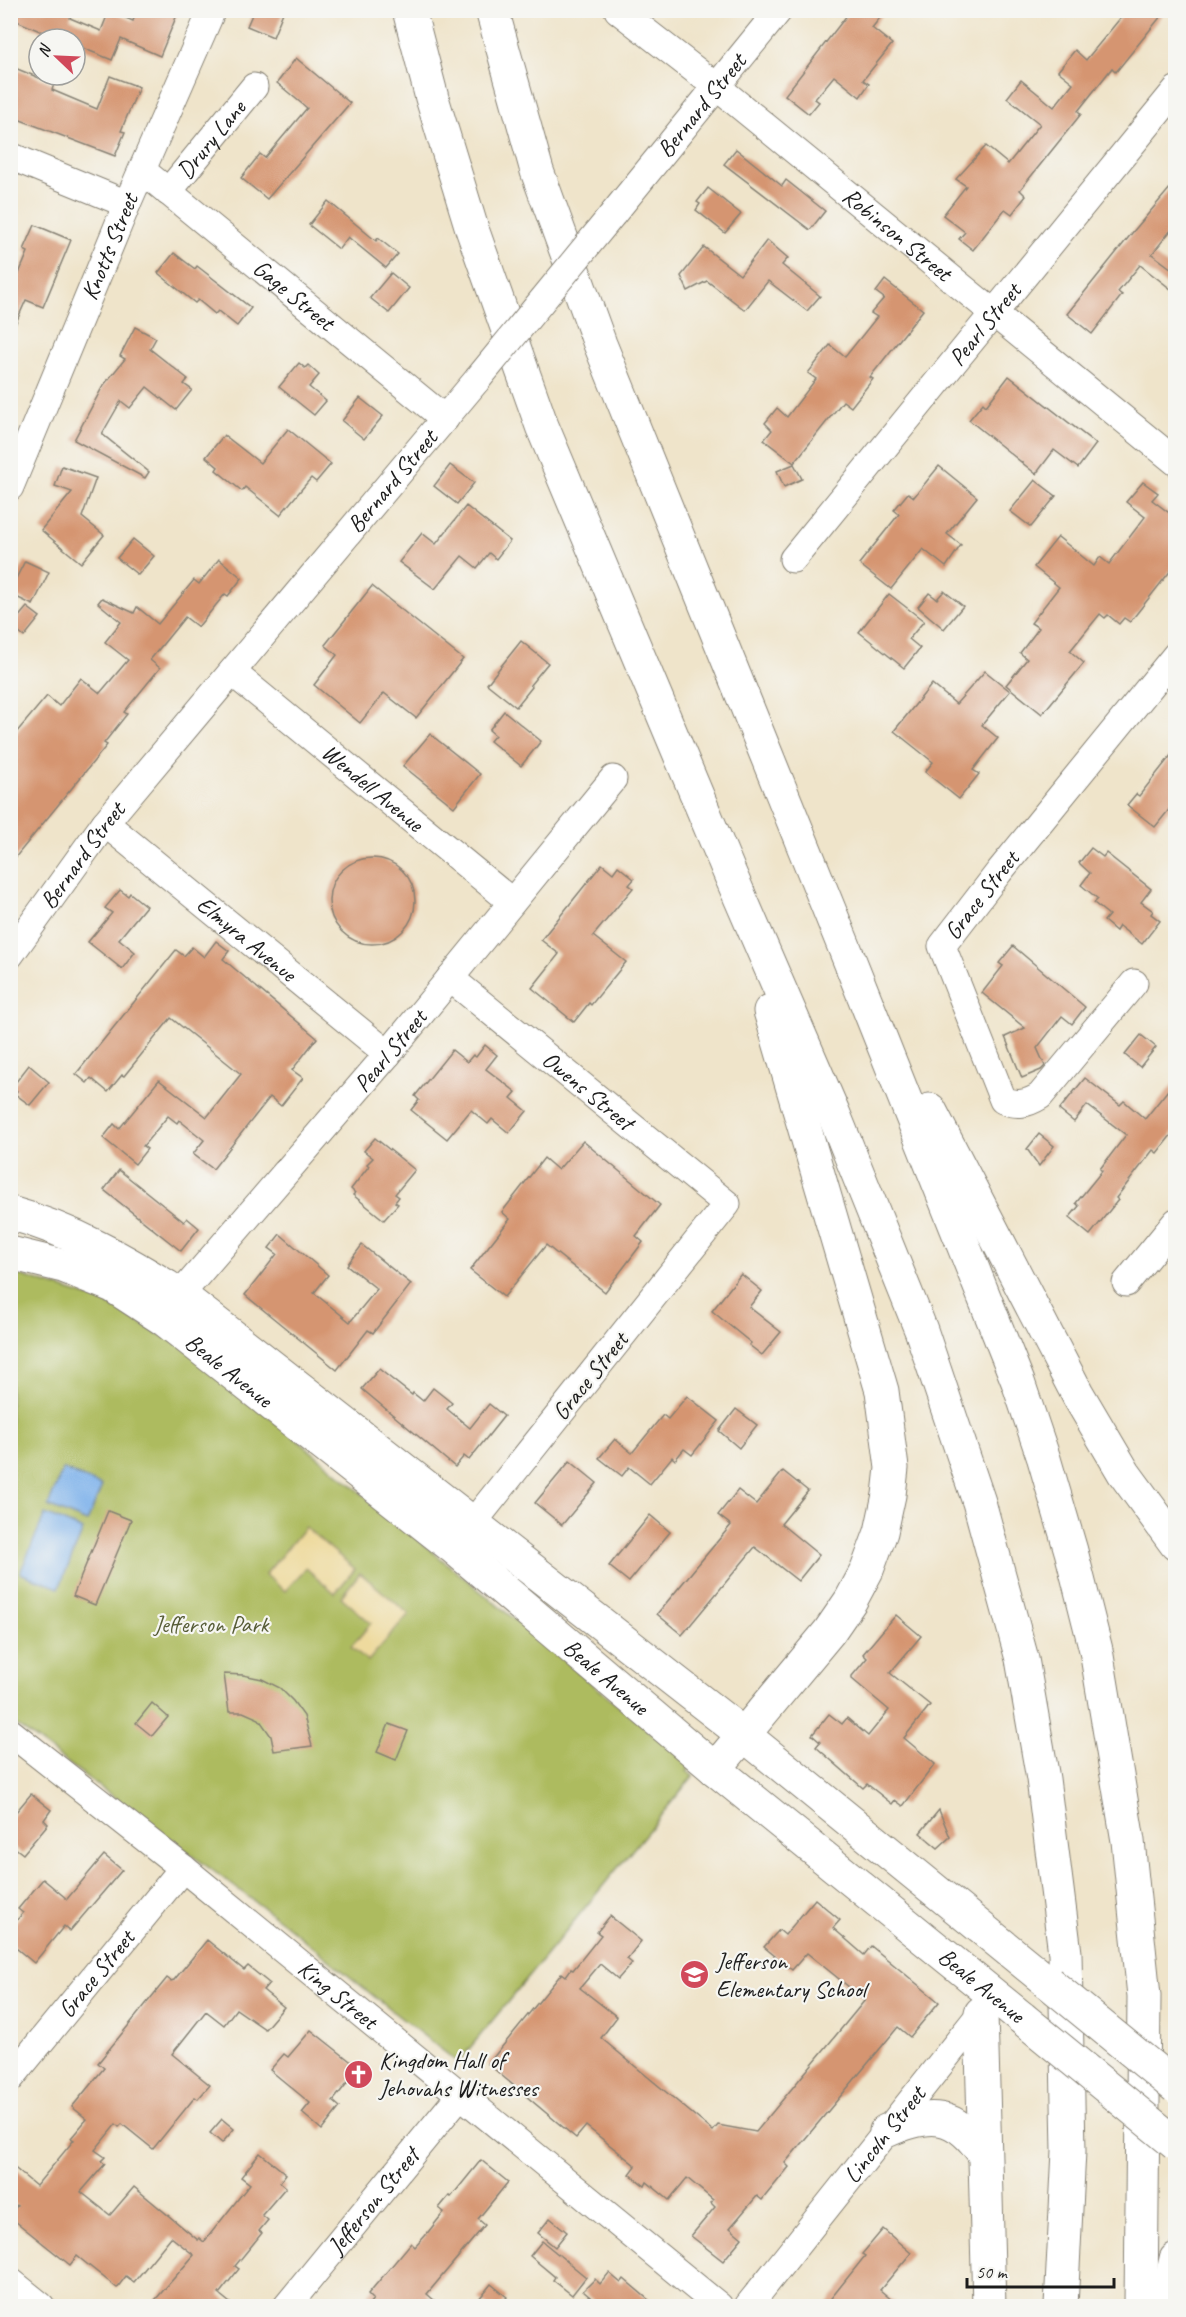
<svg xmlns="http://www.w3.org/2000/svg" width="1186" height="2317" viewBox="0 0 1186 2317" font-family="Caveat,sans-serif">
	<rect width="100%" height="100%" fill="#f6f6f2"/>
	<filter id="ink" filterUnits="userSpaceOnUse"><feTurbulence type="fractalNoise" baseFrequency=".0167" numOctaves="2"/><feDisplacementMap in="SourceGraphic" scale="12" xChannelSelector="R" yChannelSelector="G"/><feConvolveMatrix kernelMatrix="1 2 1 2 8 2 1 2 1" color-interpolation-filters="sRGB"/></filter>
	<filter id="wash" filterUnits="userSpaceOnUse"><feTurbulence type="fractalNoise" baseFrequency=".008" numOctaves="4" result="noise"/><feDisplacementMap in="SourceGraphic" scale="24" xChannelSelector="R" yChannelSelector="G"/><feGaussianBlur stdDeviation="1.35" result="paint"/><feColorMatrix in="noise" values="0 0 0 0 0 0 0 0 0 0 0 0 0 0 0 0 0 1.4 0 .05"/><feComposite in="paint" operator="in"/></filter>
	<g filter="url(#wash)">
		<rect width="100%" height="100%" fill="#efe4ca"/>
		<path fill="#adbb5e" stroke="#646c3d" stroke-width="1.5" d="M20,1275L104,1302L191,1352L692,1766L687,1771L693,1776L460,2060L456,2061L392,2011L285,1924L11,1721L10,1276Z"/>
		<g fill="#eeda9e" stroke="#857b5d" stroke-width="1.5">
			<path d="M305,1527L355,1569L335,1593L306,1568L285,1591L265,1575Z"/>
			<path d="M360,1573L409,1614L368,1661L351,1647L371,1623L341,1597Z"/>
		</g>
		<g fill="#7fb2eb" stroke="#4e6784" stroke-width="1.5">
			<path d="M63,1469L102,1486L87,1522L48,1506Z"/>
			<path d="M45,1514L83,1530L59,1588L20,1573Z"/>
		</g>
		<g id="blocks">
			<g fill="#d59571">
				<path d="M10,10H73L70,18L101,31L109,11L133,21L137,10H179L160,56L121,39L112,60L75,45V39H58L10,18Z"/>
				<path d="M254,10H284L273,37L247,26Z"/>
				<path d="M851,10H886L872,28L892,44L863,80L869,84L860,97L834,76L815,99L819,102L809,114L785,95Z"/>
				<path d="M1127,10H1166L1116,72L1112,68L1078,111L1081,114L1020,190L1026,196L1012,214L1005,209L973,250L959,239L965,232L943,215L966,186L956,179L986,146L1008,164L1040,124L1007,98L1021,80L1054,107L1073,83L1058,71L1075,50L1086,60Z"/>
				<path d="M296,58L350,103L267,199L241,178L260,154L265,158L307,108L277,83Z"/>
				<path d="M10,66L54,84L52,90L97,109L110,76L139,87L121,131L125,132L115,156L10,116Z"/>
				<path d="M736,149L782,186L786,180L825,211L810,230L724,164Z"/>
				<path d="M1176,181V224L1152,254L1176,272V293L1140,265L1118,292L1122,295L1092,334L1067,314L1132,233Z"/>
				<path d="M708,188L741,214L725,233L696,210L700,204L697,202Z"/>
				<path d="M328,201L376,241L378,238L398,254L386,268L348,237L339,249L309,225Z"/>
				<path d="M35,225L71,240L43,307L26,300L10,336V295L28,252L24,250Z"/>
				<path d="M767,240L788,258L782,265L820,296L807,311L768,281L745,310L707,281L688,291L681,276L704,247L740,275Z"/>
				<path d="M174,253L195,269L197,266L251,308L237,326L218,311L215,314L198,300L195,303L158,273Z"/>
				<path d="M391,273L409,288L389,313L370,298Z"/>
				<path d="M885,280L923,310L870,377L873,379L851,407L843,401L794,463L764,440L772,430L765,423L777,408L787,417L816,379L808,373L830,345L845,357L877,317L871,313L884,298L876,292Z"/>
				<path d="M135,327L156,338L150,349L188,379L184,384L192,390L176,410L147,387L130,408L121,401L102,434L149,472L145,478L74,440L103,386L125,359L120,356Z"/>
				<path d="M299,363L305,368L308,365L319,375L309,387L326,401L314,415L279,387Z"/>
				<path d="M1009,376L1096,444L1078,468L1054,450L1036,474L969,420L983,403L986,406Z"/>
				<path d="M360,398L383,416L364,439L342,421Z"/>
				<path d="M288,429L331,464L316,482L311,478L280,515L245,487L242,491L216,470L218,467L206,457L224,435L260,463Z"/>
				<path d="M794,464L802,479L784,487L777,471Z"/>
				<path d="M450,465L474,483L457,504L434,486Z"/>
				<path d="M62,466L96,478L82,517L104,535L81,563L41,530L72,492L55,486Z"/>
				<path d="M939,466L977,497L947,534L961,545L946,567L923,549L891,589L859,564L899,514L894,510L908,493L914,497Z"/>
				<path d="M1035,480L1056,496L1031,527L1010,511Z"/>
				<path d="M1143,482L1158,493L1152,500L1176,518V564L1130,622L1124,618L1119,624L1108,615L1105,618L1100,614L1070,651L1084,663L1042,714L1006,685L1027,659L1020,653L1039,628L1031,623L1059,587L1034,567L1058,537L1094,566L1100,557L1109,564L1145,517L1126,502Z"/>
				<path d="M466,506L510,541L496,559L489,553L477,568L462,556L435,589L399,562L422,533L436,544Z"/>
				<path d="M133,539L154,556L138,575L117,558Z"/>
				<path d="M219,559L242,578L228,596L225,594L198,627L185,617L150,660L160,668L124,712L127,714L104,743L107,745L10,864V740L47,696L59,706L81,678L100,693L128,660L105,642L121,622L98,603L102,598L134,613L137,607L158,624L194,580L199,584Z"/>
				<path d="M25,561L49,572L33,605L10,594V590Z"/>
				<path d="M372,586L463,659L416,718L384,693L360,723L314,685L337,655L325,645Z"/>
				<path d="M944,591L963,606L944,629L918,607L929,593L937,599Z"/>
				<path d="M889,594L924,621L909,639L920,648L904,668L859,632Z"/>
				<path d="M27,607L40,617L24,637L11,626Z"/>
				<path d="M521,641L548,663L530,685L532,687L516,707L487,684Z"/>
				<path d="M985,671L1010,691L982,725L998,738L973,770L979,774L959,799L925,772L933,762L894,731L932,684L956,704Z"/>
				<path d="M504,711L541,741L521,766L490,741L495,735L489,730Z"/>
				<path d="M430,734L480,774L454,807L403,766Z"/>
				<path d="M1176,749V801L1155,827L1127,805L1136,794L1139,796Z"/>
				<path d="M1091,848L1103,857L1106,853L1151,889L1141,902L1153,911L1151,914L1160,921L1142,944L1119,926L1116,931L1104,921L1109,915L1094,903L1098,899L1081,885L1090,873L1079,863Z"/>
				<circle cx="372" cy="901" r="43"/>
				<path d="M602,864L613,873L618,866L634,879L629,885L633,888L593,936L626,962L591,1005L589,1003L574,1022L532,988L559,954L541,940Z"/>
				<path d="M120,890L128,896L130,893L146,906L119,939L135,952L122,969L88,942L112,913L105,908Z"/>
				<path d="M216,941L229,951L223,959L317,1038L292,1070L303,1078L281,1106L270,1097L213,1169L193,1154L204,1140L179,1120L177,1123L168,1116L143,1146L147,1149L135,1164L103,1138L114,1124L119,1129L159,1080L207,1117L241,1074L171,1018L124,1076L122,1075L108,1092L91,1078L87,1083L76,1074L176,950L184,956L192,947L204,957Z"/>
				<path d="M1013,946L1085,1007L1072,1024L1062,1016L1037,1048L1045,1066L1041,1070L1022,1078L1005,1037L1025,1028L982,993L1003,966L999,963Z"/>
				<path d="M1141,1035L1156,1047L1140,1067L1125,1055Z"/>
				<path d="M485,1045L497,1055L486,1069L516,1092L511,1098L527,1111L509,1133L492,1119L488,1124L471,1110L447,1139L411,1110L419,1100L415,1096L452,1050L467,1062L473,1055L476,1057Z"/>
				<path d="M29,1065L49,1082L30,1105L15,1094L17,1091L12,1087Z"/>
				<path d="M1085,1078L1120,1105L1124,1101L1145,1119L1176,1080V1129L1157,1153L1153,1150L1116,1198L1118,1200L1090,1235L1069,1218L1079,1206L1076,1203L1102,1171L1100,1169L1126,1135L1087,1105L1074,1122L1059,1110Z"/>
				<path d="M1039,1134L1054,1146L1039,1166L1027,1149Z"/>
				<path d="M375,1138L415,1170L395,1194L399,1197L395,1202L398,1204L384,1220L353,1195L355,1193L351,1189L369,1166L367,1164L373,1158L364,1151Z"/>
				<path d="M583,1141L660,1205L636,1236L643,1242L605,1292L546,1245L504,1297L470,1270L510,1219L502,1212L544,1158L558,1170Z"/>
				<path d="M119,1170L184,1222L187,1218L199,1228L181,1251L104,1190Z"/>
				<path d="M280,1234L328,1275L314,1293L350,1322L377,1289L347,1265L362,1245L411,1284L373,1333L368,1330L337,1370L245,1295L277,1254L269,1248Z"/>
				<path d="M741,1274L762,1291L749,1307L781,1332L762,1355L749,1345L751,1343L712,1311Z"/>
				<path d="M379,1369L412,1395L413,1393L423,1401L433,1388L452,1403L447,1409L470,1428L489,1404L504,1416L469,1460L464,1456L455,1467L362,1389Z"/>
				<path d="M687,1396L719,1421L692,1455L684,1449L675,1460L672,1457L650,1484L629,1467L622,1476L599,1458L615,1439L632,1453L663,1415L668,1419Z"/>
				<path d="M736,1409L757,1425L739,1448L719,1431Z"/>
				<path d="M570,1461L597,1483L562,1525L535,1503Z"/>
				<path d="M783,1471L808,1491L781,1524L819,1555L798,1581L755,1547L682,1635L657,1614L731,1525L718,1515L738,1490L756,1504Z"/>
				<path d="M108,1511L131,1520L95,1605L73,1596Z"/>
				<path d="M650,1515L670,1532L629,1582L609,1566Z"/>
				<path d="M896,1615L921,1636L890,1673L930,1705L904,1738L935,1764L903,1806L895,1800L892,1804L867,1784L863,1788L816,1747L820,1742L812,1735L829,1714L842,1724L847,1718L868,1736L889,1710L852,1679V1676L867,1658L863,1654Z"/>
				<path d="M224,1674L243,1675L262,1679L280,1688L293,1701L304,1716L312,1746L274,1751L271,1736L259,1719L243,1712H229Z"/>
				<path d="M152,1703L168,1717L152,1736L136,1723Z"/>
				<path d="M389,1724L408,1731L396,1760L377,1752Z"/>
				<path d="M31,1794L51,1810L44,1820L48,1824L23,1854L10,1844V1819Z"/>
				<path d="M939,1810L950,1837L938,1848L920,1833Z"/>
				<path d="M104,1855L122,1870L70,1931L64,1926L34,1963L10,1943V1928L23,1913L18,1909L43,1879L67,1899Z"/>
				<path d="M815,1899L840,1920L833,1928L864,1955L871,1946L939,2002L910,2037L898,2027L785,2163L789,2167L762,2200L757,2196L730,2228L742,2238L723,2261L691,2236L715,2207L711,2203L713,2200L687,2178L669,2200L647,2182L645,2186L630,2174L636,2166L586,2126L576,2138L488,2064L562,1973L566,1976L571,1969L573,1970L601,1935L597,1932L610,1916L641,1941L627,1959L632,1963L618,1979L600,1964L580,1988L617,2017L601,2038L713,2131L718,2125L756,2132L865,2000L807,1953L792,1970L764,1947L779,1930L785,1935Z"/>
				<path d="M207,1940L244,1970L248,1966L269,1983L263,1990L284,2007L265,2029L236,2009L224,2025L206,2011L172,2054L210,2085L198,2099L195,2097L153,2149L122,2124L119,2127L116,2124L95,2150L105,2157L101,2161L105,2164L81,2192L110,2215L134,2187L198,2240L199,2238L204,2242L250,2184L241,2177L260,2153L286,2174L280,2182L286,2187L262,2215L268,2220L259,2231L262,2233L235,2266L239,2269L219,2294L235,2307H149L194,2255L171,2237L134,2282L126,2276L117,2288L77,2256L70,2265L10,2217V2214L17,2206L10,2201V2164L36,2186L74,2140L71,2138L87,2119L72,2107L104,2068L98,2063L167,1978L171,1981L174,1980Z"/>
				<path d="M311,2030L359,2068L333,2101L340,2107L322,2130L302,2113L310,2103L270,2070L284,2054L288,2057Z"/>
				<path d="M222,2119L234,2129L222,2143L210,2133Z"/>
				<path d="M481,2160L508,2182L478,2219L485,2225L427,2294L442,2307H367L373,2299L368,2294L411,2243L415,2247L425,2236L444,2212L439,2208L449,2196L451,2197Z"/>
				<path d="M550,2218L567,2232L555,2247L538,2233Z"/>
				<path d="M883,2229L911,2253L880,2290L900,2307H824L865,2256L862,2254Z"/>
				<path d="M542,2241L586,2277L572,2295L553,2280L555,2277L530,2256Z"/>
				<path d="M609,2273L621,2283L624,2279L657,2307H602L583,2291L595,2279L600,2284Z"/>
				<path d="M491,2284L507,2297L499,2307H488L479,2299Z"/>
			</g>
		</g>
	</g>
	<g filter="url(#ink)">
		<use href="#blocks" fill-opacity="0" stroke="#868073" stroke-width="1.5"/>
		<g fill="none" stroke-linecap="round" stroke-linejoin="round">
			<defs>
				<g id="minor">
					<path id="s1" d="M618,10L717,87L1176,462"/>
					<path d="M10,156L127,204"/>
					<path id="s2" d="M143,171L445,419"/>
					<path id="s3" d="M168,192L254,87"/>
					<path id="s4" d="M613,214L779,10"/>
					<path id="s5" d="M10,487L127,204L212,10"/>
					<path id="s6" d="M793,559L1176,90"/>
					<path id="s7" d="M232,672L512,902"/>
					<path id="s8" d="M105,823L388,1054"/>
					<path id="s9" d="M10,955L105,823L477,380"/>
					<path id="s10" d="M450,978L727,1204L460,1539"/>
					<path id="s11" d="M1134,983L1040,1096C1027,1104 1017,1106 1003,1100L942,946L999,872L1176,655"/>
					<path d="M1126,1283L1176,1222"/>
					<path id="s12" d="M170,1312L180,1295L388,1054L613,779"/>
					<path id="s13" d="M10,1732L183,1868L719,2306"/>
					<path id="s14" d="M10,2079L183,1868"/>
					<path d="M10,2281L41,2306"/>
					<path id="s15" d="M287,2306L460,2095"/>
					<path id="s16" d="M748,2306L981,2013"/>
				</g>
				<g id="major">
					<path d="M10,1213C72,1230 127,1261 180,1295L744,1735L1049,1983"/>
					<path id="s17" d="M10,1253L63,1266L113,1286L165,1320L453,1547L715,1769L1022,2018"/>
				</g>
				<g id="highway">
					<path d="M409,10L432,98L472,229L542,426L730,874L833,1112L921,1330L979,1502L1022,1659L1043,1779L1065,1953L1069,2151L1061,2306"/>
					<path d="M492,10L537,171L600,344L843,944L1018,1382L1044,1459L1071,1551L1096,1650L1128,1841L1144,1996L1141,2306"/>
					<path d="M930,1110L1078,1395L1124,1473L1176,1544"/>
					<path d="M715,1769L829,1632L851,1600L867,1570L881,1532L889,1495L892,1468L882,1391L770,1011"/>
					<path d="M981,2013L989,2306"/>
					<path d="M886,2131C930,2112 955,2111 984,2154"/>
					<path d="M1166,2306L1176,2259"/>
				</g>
			</defs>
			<use href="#minor" stroke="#868073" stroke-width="29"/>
			<use href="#major" stroke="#868073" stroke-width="35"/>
			<use href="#highway" stroke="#868073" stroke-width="35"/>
			<use href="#minor" stroke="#fff" stroke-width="27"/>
			<use href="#major" stroke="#fff" stroke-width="33"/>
			<use href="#highway" stroke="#fff" stroke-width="33"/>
			<defs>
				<path id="minor-bridge" d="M477,380L613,214"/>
				<g id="major-bridge">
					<path d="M1049,1983L1176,2087"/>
					<path d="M1022,2018L1176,2144"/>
				</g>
			</defs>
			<use href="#minor-bridge" stroke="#868073" stroke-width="29" stroke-linecap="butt"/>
			<use href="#major-bridge" stroke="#868073" stroke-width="35" stroke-linecap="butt"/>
			<use href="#minor-bridge" stroke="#fff" stroke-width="27"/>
			<use href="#major-bridge" stroke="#fff" stroke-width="33"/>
		</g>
	</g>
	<defs>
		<symbol id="school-disc" viewBox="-11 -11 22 22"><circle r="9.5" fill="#d1495b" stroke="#f6f6f2"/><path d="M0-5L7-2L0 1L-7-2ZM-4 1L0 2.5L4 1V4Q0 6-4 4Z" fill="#fff"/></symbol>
		<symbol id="church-disc" viewBox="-11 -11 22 22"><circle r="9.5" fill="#d1495b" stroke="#f6f6f2"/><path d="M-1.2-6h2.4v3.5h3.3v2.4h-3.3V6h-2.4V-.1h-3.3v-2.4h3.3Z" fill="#fff"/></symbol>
	</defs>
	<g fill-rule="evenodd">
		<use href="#school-disc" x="678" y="1958" width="33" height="33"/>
		<use href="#church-disc" x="342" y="2058" width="33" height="33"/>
	</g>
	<g text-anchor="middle" stroke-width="4.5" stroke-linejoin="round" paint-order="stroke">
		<g font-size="24" fill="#1c1c1c" stroke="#f6f6f2">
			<text dy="8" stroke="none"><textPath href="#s4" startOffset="140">Bernard Street</textPath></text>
			<text dy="8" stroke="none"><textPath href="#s3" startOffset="68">Drury Lane</textPath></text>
			<text dy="8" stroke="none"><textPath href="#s1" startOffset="358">Robinson Street</textPath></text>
			<text dy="8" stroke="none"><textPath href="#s5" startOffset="260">Knotts Street</textPath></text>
			<text dy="8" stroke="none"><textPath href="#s2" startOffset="195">Gage Street</textPath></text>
			<text dy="8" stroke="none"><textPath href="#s6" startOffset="303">Pearl Street</textPath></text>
			<text dy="8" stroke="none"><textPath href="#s9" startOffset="609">Bernard Street</textPath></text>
			<text dy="8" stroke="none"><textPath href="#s7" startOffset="182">Wendell Avenue</textPath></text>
			<text dy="8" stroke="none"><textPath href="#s9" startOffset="123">Bernard Street</textPath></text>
			<text dy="8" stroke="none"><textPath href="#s11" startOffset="416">Grace Street</textPath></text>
			<text dy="8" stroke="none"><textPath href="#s8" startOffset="183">Elmyra Avenue</textPath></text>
			<text dy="8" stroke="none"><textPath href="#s12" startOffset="342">Pearl Street</textPath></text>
			<text dy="8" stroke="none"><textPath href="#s10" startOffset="178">Owens Street</textPath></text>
			<text dy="8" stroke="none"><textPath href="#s17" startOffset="252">Beale Avenue</textPath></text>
			<text transform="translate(590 1376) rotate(-51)" y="8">Grace Street</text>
			<text dy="8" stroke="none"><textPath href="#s17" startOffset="738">Beale Avenue</textPath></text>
			<text dy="8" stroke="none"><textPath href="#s14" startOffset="136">Grace Street</textPath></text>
			<text dy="8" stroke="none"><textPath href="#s17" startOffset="1224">Beale Avenue</textPath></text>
			<text dy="8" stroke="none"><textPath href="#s13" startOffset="420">King Street</textPath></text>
			<text dy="8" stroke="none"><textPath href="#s16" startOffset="219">Lincoln Street</textPath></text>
			<text dy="8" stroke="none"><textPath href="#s15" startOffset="136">Jefferson Street</textPath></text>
		</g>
		<g font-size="24" fill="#565c36" stroke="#f6f6f2">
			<text x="211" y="1632">Jefferson Park</text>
		</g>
		<g font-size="24" fill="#1c1c1c" stroke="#f6f6f2" text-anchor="start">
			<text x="716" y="1969">Jefferson<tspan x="716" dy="28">Elementary School</tspan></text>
			<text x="379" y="2068">Kingdom Hall of<tspan x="379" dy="28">Jehovahs Witnesses</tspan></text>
		</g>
	</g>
	<rect width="1186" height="2317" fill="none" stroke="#f6f6f2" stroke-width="36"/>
	<g transform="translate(57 57) rotate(293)"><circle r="28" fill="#f6f6f2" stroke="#9f9f9c" stroke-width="1.5"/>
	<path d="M0-4.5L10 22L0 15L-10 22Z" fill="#d1495b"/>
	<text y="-9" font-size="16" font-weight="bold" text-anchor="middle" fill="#1c1c1c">N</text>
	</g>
	<path d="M967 2278v9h147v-9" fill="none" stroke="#1c1c1c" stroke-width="3"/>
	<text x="976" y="2278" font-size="18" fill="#1c1c1c" stroke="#f6f6f2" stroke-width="4.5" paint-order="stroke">50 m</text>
</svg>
